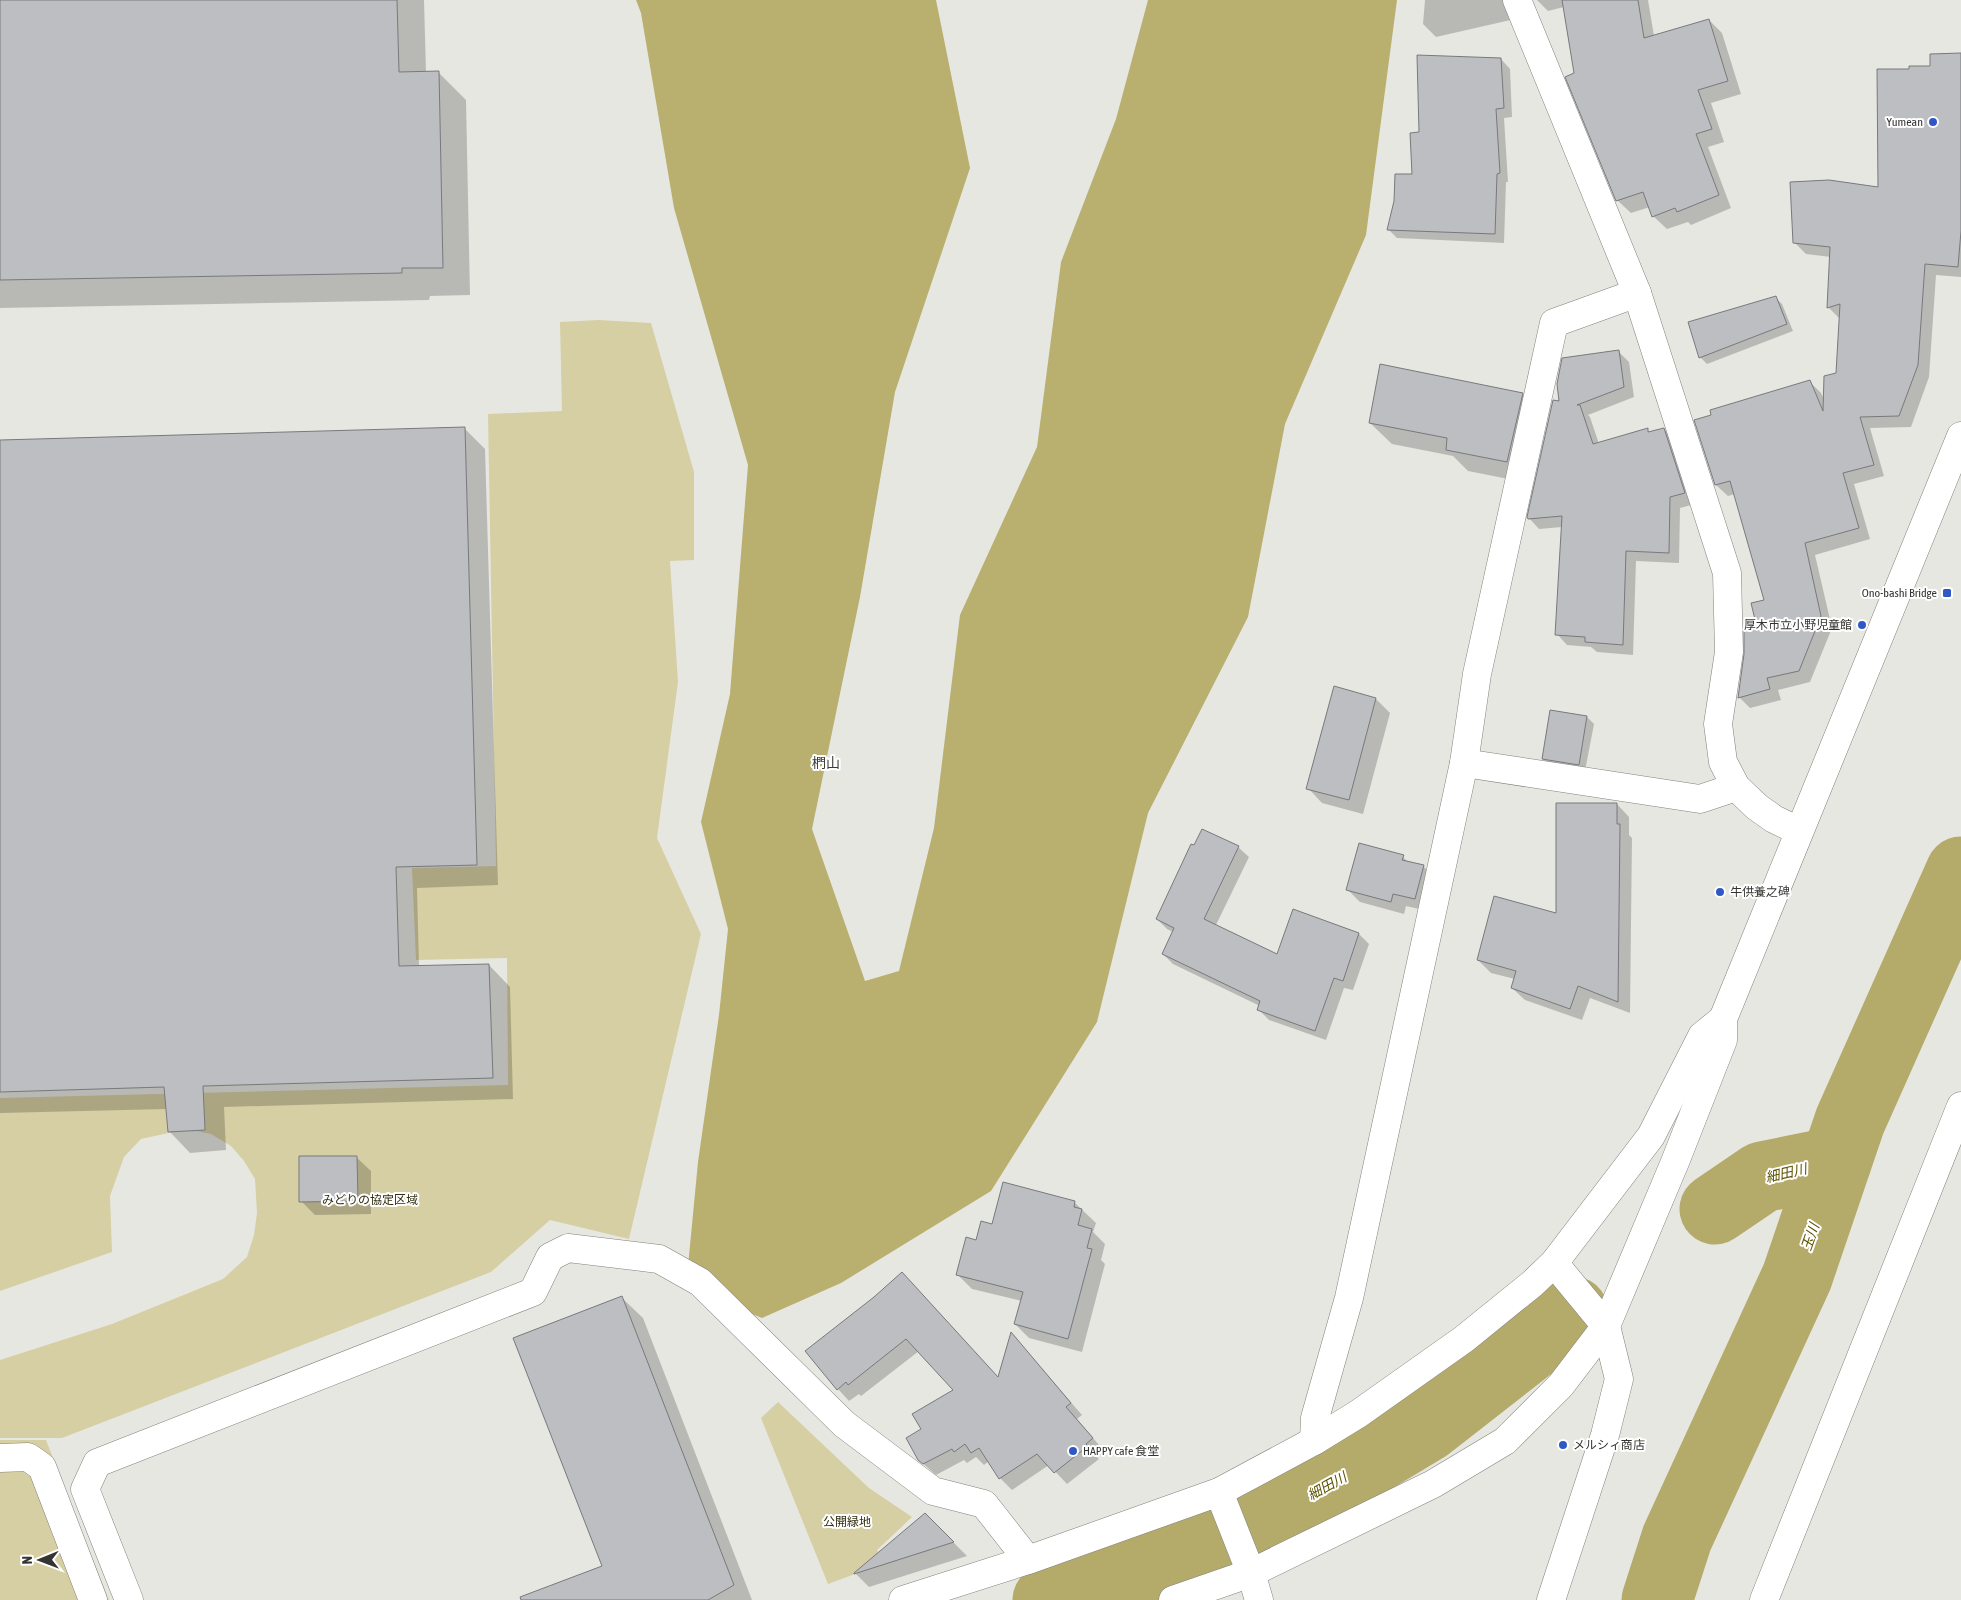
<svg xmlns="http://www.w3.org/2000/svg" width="1961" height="1600" viewBox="0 0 1961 1600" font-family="'Asap Condensed','Noto Sans JP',sans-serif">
	<rect width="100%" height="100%" fill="#e7e7e2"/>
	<g fill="#d6cfa3">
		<path d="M599,320L651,323L694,472V560L670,561L678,682L657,838L701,934L629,1239L550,1220L491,1272L62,1438H0V1360L112,1324L223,1279L247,1257L254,1235L257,1213L255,1179L244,1161L231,1146L211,1134L187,1129L141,1139L124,1157L110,1196L112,1252L0,1291V1098L508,1085L507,958L416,960L412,868L496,866L488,414L562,411L560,322Z"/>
		<path d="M778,1402L869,1488L912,1517L877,1550L885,1563L828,1584L761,1418Z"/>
		<path d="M0,1440H46L109,1600H0Z"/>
	</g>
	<path fill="#b9af6f" d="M636,0H936L970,168L895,392L860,597L812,829L865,981L899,971L934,828L960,615L1037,447L1061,262L1116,119L1148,0H1397L1366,235L1285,424L1248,617L1148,813L1097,1022L991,1191L841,1283L762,1318L686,1287L698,1162L719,1015L728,929L701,822L730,694L748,465L674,208L641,13Z"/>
	<g fill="#0003">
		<path d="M0,0H424L426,72H438L466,100L470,295L430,296L429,300L0,308Z"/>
		<path d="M1425,0H1523L1515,19L1436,37L1423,24Z"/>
		<path d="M1537,0H1648L1654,36L1709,20L1722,33L1741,94L1711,103L1724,142L1708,147L1731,208L1691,225L1688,222L1667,229L1653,216L1650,207L1631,213L1617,200L1564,7L1548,11Z"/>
		<path d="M1961,54V277L1936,275L1929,377L1911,427L1870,428L1884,476L1854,484L1870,539L1815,555L1832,628L1810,682L1778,690L1781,700L1750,708L1739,697L1765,601L1735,494L1728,496L1716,485L1810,382L1821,393L1825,401L1838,374L1841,320L1829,308L1831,257L1806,254L1795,243L1879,189L1910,70L1931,67Z"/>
		<path d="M1501,59L1510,69L1512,117L1504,118L1508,182H1506L1504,243L1397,238L1388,229L1413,176L1420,134Z"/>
		<path d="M1775,297L1782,304L1793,331L1707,364L1700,357Z"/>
		<path d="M1618,351L1629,362L1634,397L1588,415L1590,417L1599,444L1647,430L1650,433L1664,429L1674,440L1695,504L1680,508L1679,563L1636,561L1633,655L1597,652L1591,647L1567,645L1557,634L1562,527L1539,529L1529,518L1560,402Z"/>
		<path d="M1522,395L1543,416L1529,483L1468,471L1453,456L1392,444L1370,423Z"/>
		<path d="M464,428L485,449L498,885L417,888L419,967L489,965L510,987L513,1099L224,1107L226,1150L190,1153L169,1131L167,1109L0,1113V441Z"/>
		<path d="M1376,699L1390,713L1363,814L1322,803L1308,788Z"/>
		<path d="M1587,717L1594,724L1585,771L1550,765L1543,759Z"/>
		<path d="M1617,804L1629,817V835L1632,838L1630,1013L1590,998L1582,1020L1525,1000L1512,988L1515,979L1491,973L1478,960L1557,915Z"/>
		<path d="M1238,847L1249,857L1216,925L1278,955L1359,934L1369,944L1353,990L1344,988L1326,1040L1269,1020L1259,1010L1260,1006L1173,964L1163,954L1173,932L1167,929L1157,919Z"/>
		<path d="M1403,857L1409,863L1423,866L1436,879L1428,911L1406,906L1404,914L1360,902L1348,890Z"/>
		<path d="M356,1157L371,1171V1214L315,1215L301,1201Z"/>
		<path d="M1074,1202L1096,1223L1093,1232L1105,1244L1101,1260L1105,1264L1082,1352L1029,1338L1015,1324L1022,1301L972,1289L958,1275L976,1241L993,1225Z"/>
		<path d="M622,1298L643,1318L752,1600H533L603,1567Z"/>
		<path d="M875,1298L999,1379L1012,1335L1082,1415L1077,1419L1104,1451L1097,1457L1099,1459L1067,1484L1049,1465L1012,1490L1000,1478L989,1461L984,1465L976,1457L967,1463L964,1460L936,1475L919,1460L922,1430L955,1390L919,1351L861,1396L859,1394L849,1401L838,1389Z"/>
		<path d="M925,1514L967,1556L869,1587L856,1574Z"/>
	</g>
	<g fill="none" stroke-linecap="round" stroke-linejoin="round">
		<g stroke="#b4aa6a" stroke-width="71">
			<path d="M1715,1209L1762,1177L1836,1162"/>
			<path d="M1048,1600L1212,1544L1319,1491L1427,1426L1573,1312"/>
			<path d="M1657,1600L1677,1538L1797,1277L1850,1121L1961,872"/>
		</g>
	</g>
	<g fill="#bcbec2" stroke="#77797d">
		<path d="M0,0H397L399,72L439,71L443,268H402V273L0,280Z"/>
		<path d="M1562,0H1638L1644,38L1709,19L1728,81L1698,90L1712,129L1696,134L1719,195L1677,212L1675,208L1652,217L1643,192L1616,201L1565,77L1574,73Z"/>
		<path d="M1961,53V231L1958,267L1925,264L1918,365L1899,416L1860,417L1874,465L1843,473L1859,528L1805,543L1821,616L1799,671L1767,678L1770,689L1738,698L1744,654V628H1757L1751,603L1764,600L1730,481L1715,485L1694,420L1711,415L1710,410L1810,380L1823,411L1824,376L1836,373L1840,304L1827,308L1830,247L1793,243L1790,182L1829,180L1878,187L1877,69H1909V66H1930V54Z"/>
		<path d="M1417,55L1501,58L1504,108L1496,109L1500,173L1497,174L1495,234L1387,230L1394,201L1395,174H1412L1410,133L1419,132Z"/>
		<path d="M1776,296L1787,324L1699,358L1688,322Z"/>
		<path d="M1619,350L1624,387L1577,405H1580L1593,444L1648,428V432L1664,428L1685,493L1670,497L1669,553L1626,551L1623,645L1585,642V637L1555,635L1562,516L1528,519L1527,517L1553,400L1559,401L1557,384L1562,358Z"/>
		<path d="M1380,364L1523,393L1507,462L1446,450L1447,438L1369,423Z"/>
		<path d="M465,427L477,865L396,867L399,966L489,964L493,1078L203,1086L205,1130L168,1132L164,1087L0,1092V440Z"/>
		<path d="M1334,686L1376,698L1349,800L1306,789Z"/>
		<path d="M1550,710L1587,716L1579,765L1542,759Z"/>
		<path d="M1556,803H1617V824H1620L1618,1002L1578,986L1570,1009L1511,988L1516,971L1477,960L1494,896L1556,913Z"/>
		<path d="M1202,829L1239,846L1204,919L1277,954L1293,909L1359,933L1343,981L1334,978L1315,1031L1257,1010L1260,1001L1162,954L1174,928L1156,919L1191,844L1194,845Z"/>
		<path d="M1359,843L1404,855L1402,860L1424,865L1415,899L1393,894L1391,902L1346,890Z"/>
		<path d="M299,1156H357L358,1201L299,1202Z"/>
		<path d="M1003,1182L1075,1201L1074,1207L1082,1209L1078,1225L1092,1229L1087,1248L1092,1249L1068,1339L1014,1324L1023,1292L956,1275L966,1237L976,1240L981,1221L992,1224Z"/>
		<path d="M902,1272L998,1377L1011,1332L1071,1403L1066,1407L1093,1438L1086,1444L1088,1446L1054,1473L1037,1454L999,1479L979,1448L971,1453L965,1444L954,1452L952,1449L923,1464L918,1460L906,1438L921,1429L912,1414L953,1390L906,1339L848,1385L846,1382L837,1390L805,1351L874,1297Z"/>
		<path d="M622,1296L734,1585L708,1600H521L520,1597L602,1566L513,1338Z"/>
		<path d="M925,1513L954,1542L854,1574V1573Z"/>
	</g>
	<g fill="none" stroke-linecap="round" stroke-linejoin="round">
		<defs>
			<g id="minor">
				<path d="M1517,0L1637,293L1727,573L1729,652L1718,724L1723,762L1736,787L1757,807L1774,819L1799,831"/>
				<path d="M1464,763L1700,799L1736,787"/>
				<path d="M1314,1441L1315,1418L1349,1298L1464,763L1477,674L1554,323L1637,293"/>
				<path d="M0,1458L28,1457L42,1467L93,1600"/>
				<path d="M1219,1492L1251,1573L1259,1600"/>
				<path d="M129,1600L85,1489L97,1463L533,1292L550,1257L568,1248L659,1259L700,1282L844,1424L933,1491L984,1504L1028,1560"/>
				<path d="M903,1600L1028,1560L1219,1492L1314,1441L1358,1414L1464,1339L1532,1284L1554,1263L1651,1136L1702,1036L1723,1019"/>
				<path d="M1173,1600L1251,1573L1433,1484L1505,1441L1561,1385L1606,1326L1675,1162L1723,1040V1019L1961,436"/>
				<path d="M1551,1600L1605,1435L1619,1379L1606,1326L1554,1263"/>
				<path d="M1764,1600L1961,1106"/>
			</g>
		</defs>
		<use href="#minor" stroke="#82827d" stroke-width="29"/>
		<use href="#minor" stroke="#fff" stroke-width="28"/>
	</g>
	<g fill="#3057c6" stroke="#fff" stroke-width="2">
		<circle cx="1933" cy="122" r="5"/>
		<rect x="1942" y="588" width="10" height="10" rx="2.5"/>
		<circle cx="1862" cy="625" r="5"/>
		<circle cx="1720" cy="892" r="5"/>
		<circle cx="1563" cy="1445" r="5"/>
		<circle cx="1073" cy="1451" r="5"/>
	</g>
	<g text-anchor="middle" stroke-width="4" stroke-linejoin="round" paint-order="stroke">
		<g font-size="12" fill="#343432" stroke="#fff" text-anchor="end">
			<text x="1923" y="126">Yumean</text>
			<text x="1937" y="597">Ono-bashi Bridge</text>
			<text x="1852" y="629">厚木市立小野児童館</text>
			<text x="1730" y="896" text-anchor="start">牛供養之碑</text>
			<text x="1573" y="1449" text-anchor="start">メルシィ商店</text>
			<text x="1083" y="1455" text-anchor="start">HAPPY cafe 食堂</text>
		</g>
		<g font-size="12" fill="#322d10" stroke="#fff">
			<text x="370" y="1204">みどりの協定区域</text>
			<text x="847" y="1526">公開緑地</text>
		</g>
		<g font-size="14" fill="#3b3b37" stroke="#fff">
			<text x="826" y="768">椚山</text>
		</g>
		<g font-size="14" font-style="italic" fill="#5d5300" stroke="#fff">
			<text transform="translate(1786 1173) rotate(-13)" y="5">細田川</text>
			<text transform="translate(1810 1237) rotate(-71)" y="5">玉川</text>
			<text transform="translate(1327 1486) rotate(-29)" y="5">細田川</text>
		</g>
	</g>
	<g transform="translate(40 1560) rotate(269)" stroke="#ffffff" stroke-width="4" paint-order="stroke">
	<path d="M0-4L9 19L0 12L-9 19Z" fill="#343432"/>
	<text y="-8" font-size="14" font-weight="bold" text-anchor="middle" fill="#343432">N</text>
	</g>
</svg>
